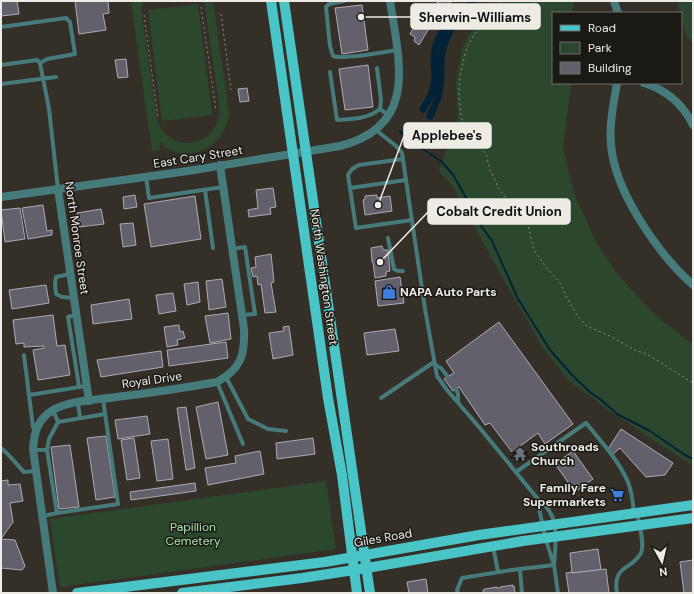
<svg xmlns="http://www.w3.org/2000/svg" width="694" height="594" viewBox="0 0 694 594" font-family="'DM Sans',sans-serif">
	<rect width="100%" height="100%" fill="#353027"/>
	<g fill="#2b482f">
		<path d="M131,1H144L141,8L156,115C164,158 225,149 219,104L204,1H213L229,113C227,147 185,168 160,142V150L152,151Z"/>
		<path d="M489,1H575L571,13H553V83H571L563,149L575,196L597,244L615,271L653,313L693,345V466L608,410L569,381L543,348L501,275L453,187L439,171L458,117L456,80L463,47L469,35L485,14Z"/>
		<path d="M677,1H693V45L686,34Z"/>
		<path d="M198,4L212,115L162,121L148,10Z"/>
		<path d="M326,481L336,549L60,587L50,519Z"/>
	</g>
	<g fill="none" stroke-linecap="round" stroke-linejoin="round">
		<path stroke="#022337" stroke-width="2" d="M400,131L405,137L441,161L454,176L482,227L492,241L518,299L550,350L572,375L591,393L600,399L617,414L650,431L685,455L693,459"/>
		<g stroke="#022337" stroke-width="7">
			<path d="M423,109C429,100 435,88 435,77C435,68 433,58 435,49C439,33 450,21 460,9"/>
			<path d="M430,116C434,107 439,98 440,87C442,73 439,59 444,45C449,28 462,15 473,1"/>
		</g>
	</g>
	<g fill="#64606b" stroke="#aea9b5">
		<path d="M1,1H17L19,14L1,16Z"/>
		<path d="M75,1H108L109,13L103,14L106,30L79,34Z"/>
		<path d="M435,1H451L444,12L438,8L440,4Z"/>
		<path d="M362,5L368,50L342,54L335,8Z"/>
		<path d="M426,7L431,10L434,7L440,10L419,45L414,41L415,37L410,34Z"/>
		<path d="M126,59L128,77L118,78L115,60Z"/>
		<path d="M368,65L373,107L345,110L339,69Z"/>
		<path d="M247,88L249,101L240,102L238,89Z"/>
		<path d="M273,188L276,207L270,208L271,214L249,217L248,210L258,208L256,190Z"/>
		<path d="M135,195L137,207L124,209L123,197Z"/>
		<path d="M377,195V198L390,196L392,211L365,215L363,200L365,199V196Z"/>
		<path d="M195,196L201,239L151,247L144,204Z"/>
		<path d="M43,205L47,231L52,230V235L28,239L22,208Z"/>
		<path d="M20,208L25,239L5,242L1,210Z"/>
		<path d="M101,209L104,224L79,227L77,213Z"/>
		<path d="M133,223L136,245L123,247L120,224Z"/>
		<path d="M382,246L383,250H388L390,271L386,272V276L375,278L373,262H372L371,248Z"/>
		<path d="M271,254L274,282L271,283L276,312L265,313L261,284L258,285L257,276L253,277L251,268L256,267L255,257Z"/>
		<path d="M400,277L404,303L378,306L375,281Z"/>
		<path d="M222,279L226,307L209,310L206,281Z"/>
		<path d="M198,282L200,302L187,305L184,284Z"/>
		<path d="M46,285L49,303L12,309L9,290Z"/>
		<path d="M173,293L176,311L159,314L156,295Z"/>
		<path d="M129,299L132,319L93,324L91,305Z"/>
		<path d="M228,313L231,339L210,343L205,316Z"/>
		<path d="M53,315L57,346L65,345L70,375L38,380L33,350L44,348V346L24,347V343L16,344L13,320Z"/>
		<path d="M499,322L573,424L545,444L538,433L512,452L490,423L485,425L459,387L453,391L444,379L454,373L446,361Z"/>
		<path d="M179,325L180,332L183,331L185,338L177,340L178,345L167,347L164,327Z"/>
		<path d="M289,326L293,355L273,359L269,333L284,331L283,327Z"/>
		<path d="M395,329L399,351L367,355L364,333Z"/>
		<path d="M226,342L228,358L169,366L167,350Z"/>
		<path d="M161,351L163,367L101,377L97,360Z"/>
		<path d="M218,402L228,455L206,459L196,407Z"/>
		<path d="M186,407L195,468L186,470L177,408Z"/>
		<path d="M147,416L150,434L118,439L115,420Z"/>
		<path d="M621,429L673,463L665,475L646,477L620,448L613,454L608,449Z"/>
		<path d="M106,436L115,497L96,500L87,438Z"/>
		<path d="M134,438L140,478L127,480L121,440Z"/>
		<path d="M313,438L315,454L277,459L276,443Z"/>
		<path d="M168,439L173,479L157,481L151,441Z"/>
		<path d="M70,445L79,507L59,509L51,447Z"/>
		<path d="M260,451L264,474L208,485L205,468L236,463L235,456Z"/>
		<path d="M573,451L593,479L575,492L555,464Z"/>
		<path d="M8,480V485L20,484L23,501L10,503L13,522L1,539V481Z"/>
		<path d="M195,483L196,491L131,500L130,492Z"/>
		<path d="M1,539L15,540L25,566L22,570L1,568Z"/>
		<path d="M598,549L601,570L572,573L570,553Z"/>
		<path d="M693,560V593H684L680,562Z"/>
		<path d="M606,569L609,593H569L566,573L572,572V573Z"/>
		<path d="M426,579L428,593H409L407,582Z"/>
		<path d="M513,585V587L514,586L515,593H484L483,590L485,589L497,587V588H501L500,587Z"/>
	</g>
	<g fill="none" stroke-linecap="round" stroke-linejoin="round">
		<g stroke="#8f8a83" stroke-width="1" stroke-dasharray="2 3" stroke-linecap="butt">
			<path d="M502,1L474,35L467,48L464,58L460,76L459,94L461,116L465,129L486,154L490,170L499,189L512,206L526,221L528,225L533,247L535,252L546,267L560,283L567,298L578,317L587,326L616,339L634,350L647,354L693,383"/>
			<path d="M201,7L216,110"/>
			<path d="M533,9L535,1"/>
			<path d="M221,14L231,90"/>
			<path d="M144,15L158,118"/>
		</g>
		<g stroke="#467b7c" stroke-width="4">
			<path d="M344,1L329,4L326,7L330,46L333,56C345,60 383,52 397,50"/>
			<path d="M1,27L66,18L70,22L75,54L47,59L40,63"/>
			<path d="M1,65L37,60L40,63L49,109L58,189"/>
			<path d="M377,68L381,100L380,109L388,115"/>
			<path d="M330,72L337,120C352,119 368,119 380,109"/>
			<path d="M1,84L56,77"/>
			<path d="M376,130L396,146L402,153L425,309L437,376L447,390L479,427L537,498C561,516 556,538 554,565"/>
			<path d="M403,159L359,165L352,169L348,175L356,228L412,220"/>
			<path d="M146,177L149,198L223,187"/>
			<path d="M350,188L406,180"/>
			<path d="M205,190L213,248"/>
			<path d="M388,238L394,269L398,271H403"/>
			<path d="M232,249L245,247L255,314L242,315"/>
			<path d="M70,274L56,277L55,283L56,294L62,297L74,298"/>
			<path d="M76,315L68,317L79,386"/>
			<path d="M24,355L33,427L35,431"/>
			<path d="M435,365L441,368L448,377"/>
			<path d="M226,377L248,419L268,429L286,431"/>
			<path d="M217,382L243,444"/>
			<path d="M456,389L458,394V402"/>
			<path d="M29,395L86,386"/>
			<path d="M381,398L434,362"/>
			<path d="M78,403L80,418"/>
			<path d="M53,410L58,422L49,439L47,450L57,513L118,504L103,399"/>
			<path d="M58,422L105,414"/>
			<path d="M1,448C10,455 16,464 24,472L35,471"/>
			<path d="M33,450H47"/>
			<path d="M516,472L586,423C600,440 619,461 628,482C632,492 633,503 634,513"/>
			<path d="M537,498L545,537L554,565L558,593"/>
			<path d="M43,516L57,513"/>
			<path d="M493,546L498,572"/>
			<path d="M520,569L522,593"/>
			<path d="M458,593L457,590L462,578L512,570L554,565"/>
			<path d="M617,593C612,565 632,570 641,553C645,545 639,523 637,513"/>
		</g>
		<g stroke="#467b7c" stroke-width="8">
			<path d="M614,1L618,13"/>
			<path d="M617,83C613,106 608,130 612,153C619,197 660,256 693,285"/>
			<path d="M644,83C666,90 683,104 693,125"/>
			<path d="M58,189L89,401"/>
			<path d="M1,197L188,171L340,146C419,126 399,61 390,1"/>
			<path d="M53,593L33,449C34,432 38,419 53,410C70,400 97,400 116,397C150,393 184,388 217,382C241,369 245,355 244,329L220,165"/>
		</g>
		<g stroke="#49c4c7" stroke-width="10">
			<path d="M271,1L328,398L342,475L357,593"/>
			<path d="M284,1L370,593"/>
			<path d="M77,593L325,562L479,535L693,505"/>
			<path d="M182,593L302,578L367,568L523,541L693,518"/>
		</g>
	</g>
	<defs>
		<symbol id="shop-bare" viewBox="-9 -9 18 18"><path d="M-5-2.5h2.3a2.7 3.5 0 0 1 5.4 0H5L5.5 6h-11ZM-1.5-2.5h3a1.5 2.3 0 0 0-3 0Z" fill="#3f7fe0" stroke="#1b1914" stroke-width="2.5" paint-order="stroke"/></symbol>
		<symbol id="temple-bare" viewBox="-9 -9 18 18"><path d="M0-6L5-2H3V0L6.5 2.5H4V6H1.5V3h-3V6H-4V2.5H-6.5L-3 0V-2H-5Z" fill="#6b7280" stroke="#1b1914" stroke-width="2.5" paint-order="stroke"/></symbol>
		<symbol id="supermarket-bare" viewBox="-9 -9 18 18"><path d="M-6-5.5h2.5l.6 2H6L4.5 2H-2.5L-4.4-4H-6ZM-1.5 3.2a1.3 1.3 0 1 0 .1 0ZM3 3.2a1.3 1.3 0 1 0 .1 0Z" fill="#3f7fe0" stroke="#1b1914" stroke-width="2.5" paint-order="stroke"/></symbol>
	</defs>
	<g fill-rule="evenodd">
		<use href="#shop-bare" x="379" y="282" width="20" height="20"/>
		<use href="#temple-bare" x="510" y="444" width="20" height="20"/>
		<use href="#supermarket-bare" x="607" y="485" width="20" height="20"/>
	</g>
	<g text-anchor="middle" stroke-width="3" stroke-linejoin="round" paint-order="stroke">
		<g font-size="12" fill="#eeebe5" stroke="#1b1914">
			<text transform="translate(198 157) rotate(-9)" y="4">East Cary Street</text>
			<text transform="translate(77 238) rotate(82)" y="4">North Monroe Street</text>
			<text transform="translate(324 277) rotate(82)" y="4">North Washington Street</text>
			<text transform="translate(152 380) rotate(-8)" y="4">Royal Drive</text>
			<text transform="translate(383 538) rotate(-10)" y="4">Giles Road</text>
		</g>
		<g font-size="12" font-weight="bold" fill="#eeebe5" stroke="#1b1914" text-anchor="start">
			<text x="400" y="296">NAPA Auto Parts</text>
			<text x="531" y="451">Southroads<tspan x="531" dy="14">Church</tspan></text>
			<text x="606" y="492" text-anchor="end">Family Fare<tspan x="606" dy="14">Supermarkets</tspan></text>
		</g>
		<g font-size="12" fill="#a8e5b0" stroke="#1b1914">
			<text x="193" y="531">Papillion<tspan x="193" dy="14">Cemetery</tspan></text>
		</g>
	</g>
	<path fill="none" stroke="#eeebe5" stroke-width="1.5" d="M361 17L411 17M378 205L404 136M380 262L428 212"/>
	<g fill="#eeebe5" stroke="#1b1914" stroke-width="1.5">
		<circle cx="361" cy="17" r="4"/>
		<circle cx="378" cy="205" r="4"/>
		<circle cx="380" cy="262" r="4"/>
	</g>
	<g fill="#eeebe5" stroke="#eeebe5" stroke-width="1.5">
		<rect x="411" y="4" width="129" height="25" rx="4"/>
		<rect x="404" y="123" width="87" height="25" rx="4"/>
		<rect x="428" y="199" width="142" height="25" rx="4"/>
	</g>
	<g font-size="13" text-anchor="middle" font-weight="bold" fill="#111">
		<text x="475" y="22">Sherwin-Williams</text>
		<text x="447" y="140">Applebee's</text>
		<text x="499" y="216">Cobalt Credit Union</text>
	</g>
	<rect width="694" height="594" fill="none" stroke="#eeebe5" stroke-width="4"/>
	<rect x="552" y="12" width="130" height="72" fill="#1b1914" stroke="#6f6d68"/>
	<rect x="560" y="25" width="20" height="6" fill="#49c4c7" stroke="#6f6d68"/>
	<text x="588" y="32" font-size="12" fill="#eeebe5">Road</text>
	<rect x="560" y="42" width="20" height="12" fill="#2b482f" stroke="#6f6d68"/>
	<text x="588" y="52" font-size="12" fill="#eeebe5">Park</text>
	<rect x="560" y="62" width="20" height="12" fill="#64606b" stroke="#6f6d68"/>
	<text x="588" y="72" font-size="12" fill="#eeebe5">Building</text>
	<g transform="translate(662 562) rotate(172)" stroke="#1b1914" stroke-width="3" paint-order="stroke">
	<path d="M0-3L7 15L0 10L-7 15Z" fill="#eeebe5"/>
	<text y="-6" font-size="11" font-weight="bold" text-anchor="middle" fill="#eeebe5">N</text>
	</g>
</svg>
